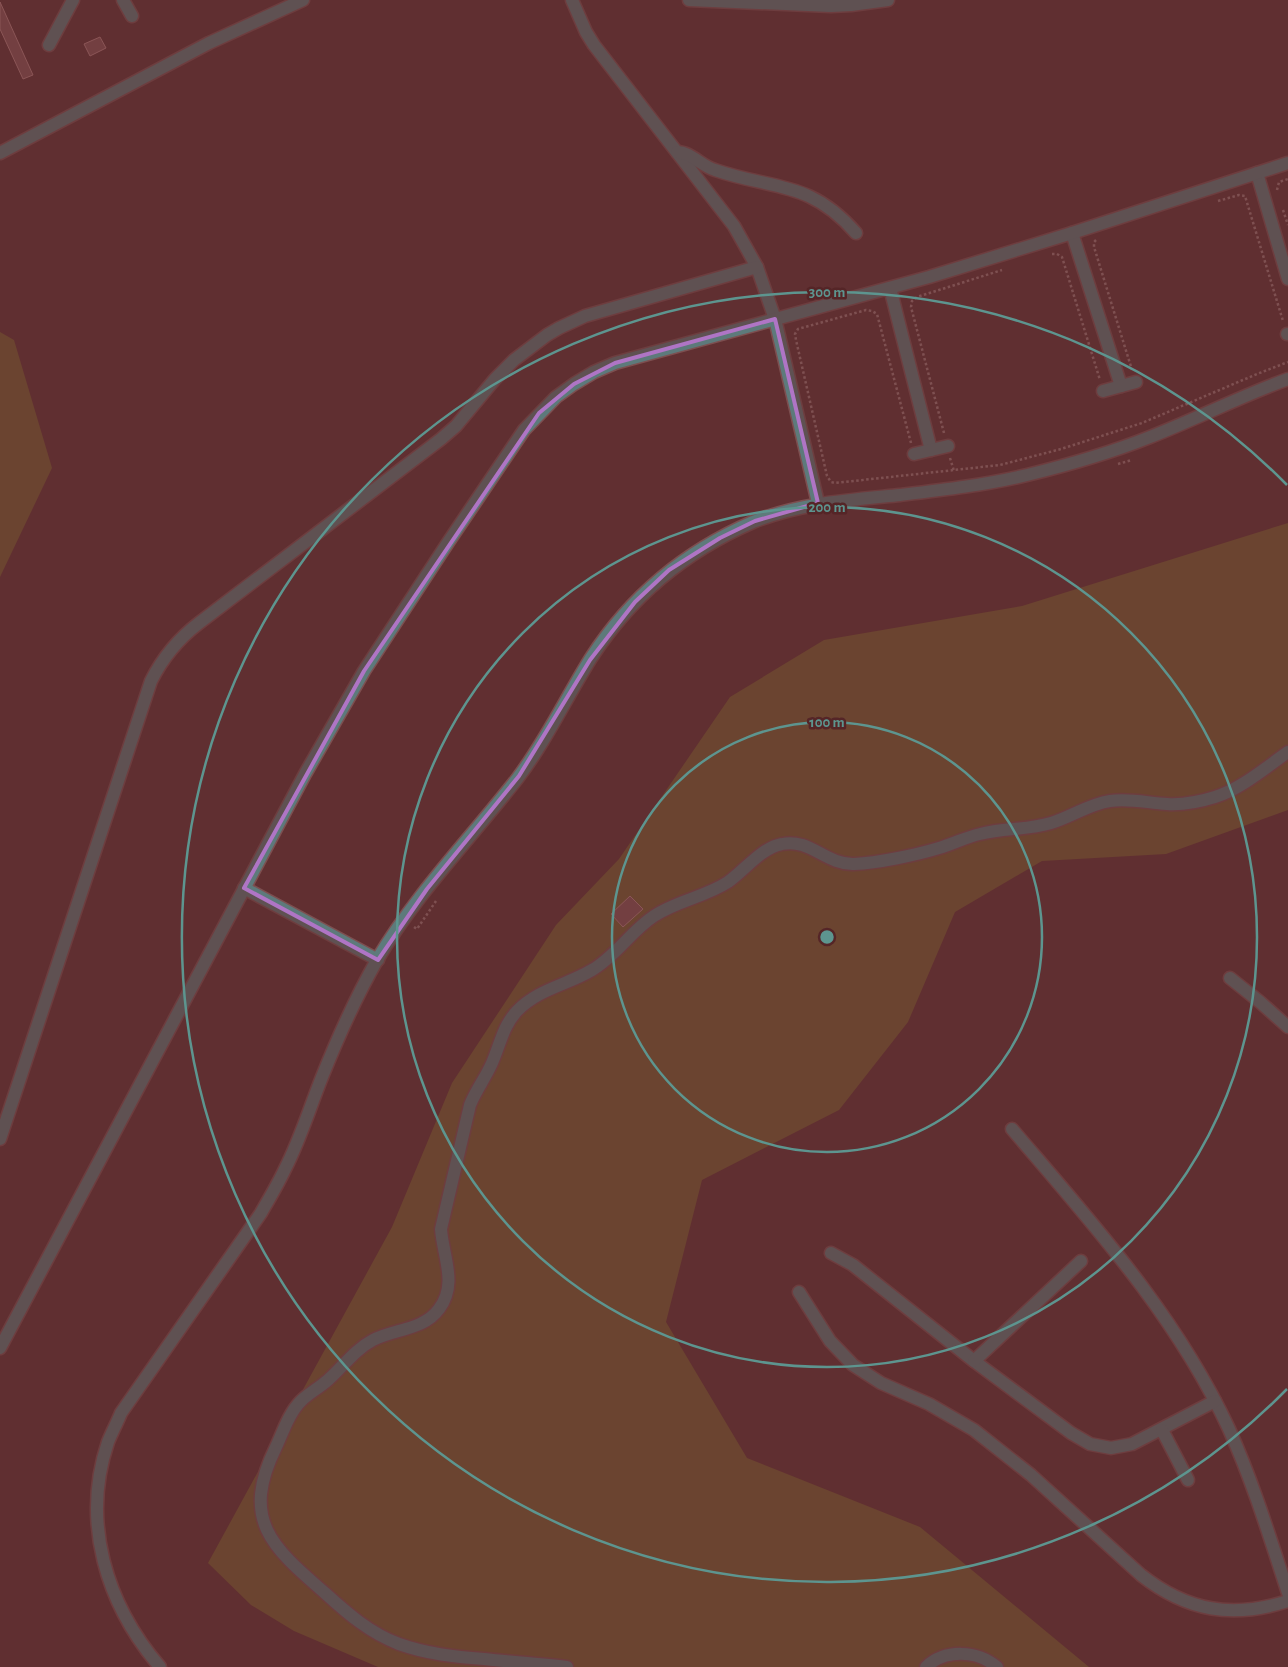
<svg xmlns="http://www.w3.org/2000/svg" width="1288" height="1667" viewBox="0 0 1288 1667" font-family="'Alegreya Sans',sans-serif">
	<rect width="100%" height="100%" fill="#612f31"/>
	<g fill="#785d30">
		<path d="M0,332L14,340L52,468L0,577Z"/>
		<path d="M1288,523V810L1166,854L1042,861L955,912L908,1022L839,1110L702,1180L666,1322L747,1458L920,1527L1089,1667H378L294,1631L251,1605L208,1563L392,1227L452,1083L556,925L619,859L730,697L824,640L1022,606Z"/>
	</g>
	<g fill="#895354" stroke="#bd8383">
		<path d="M0,2L33,75L23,79L0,29Z"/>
		<path d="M100,37L106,48L90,56L84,44Z"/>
		<path d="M630,896L643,909L623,927L611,914Z"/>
	</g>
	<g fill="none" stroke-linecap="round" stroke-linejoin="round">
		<defs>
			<g id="minor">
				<path d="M123,0L132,16"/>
				<path d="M572,0L586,32L594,45L734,226L757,267L775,319L818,503"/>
				<path d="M689,0L831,6L851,5L888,0"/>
				<path d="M49,45L73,0"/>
				<path d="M677,152C691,152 701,166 715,170C773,190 810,180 856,233"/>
				<path d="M0,153L209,43L303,0"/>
				<path d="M1257,173L1288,279"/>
				<path d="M1072,233L1121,386"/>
				<path d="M890,288L931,450"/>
				<path d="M1287,334H1288"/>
				<path d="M1103,391L1136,382"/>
				<path d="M914,454L948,446"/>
				<path d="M244,888L378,960"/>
				<path d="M1230,978L1260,1002L1288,1027"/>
				<path d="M1012,1129C1093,1224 1176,1315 1229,1429C1253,1482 1270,1538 1288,1593"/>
				<path d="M0,1139L151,681C163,657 178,639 199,623L441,439L456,426L495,379L514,360L547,335L559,328L585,316L757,267"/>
				<path d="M831,1253L853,1265L974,1361L1071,1433L1090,1444L1111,1448L1132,1444L1215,1401"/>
				<path d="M799,1292L830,1341L853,1365L881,1383L929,1404L974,1430L1031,1475L1141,1575C1187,1611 1232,1619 1288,1601"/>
				<path d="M0,1348L305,774L364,671L449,541L524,430L556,397L574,384L594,372L615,363L929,277L1072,233L1288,163"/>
				<path d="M974,1361L1081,1261"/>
				<path d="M1162,1430L1188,1480"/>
				<path d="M160,1667C106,1604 81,1522 108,1442C112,1432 117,1423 121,1413L261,1213C269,1199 278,1184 285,1169C300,1140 310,1107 322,1077C338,1037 356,997 377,960C416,894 470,839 517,779C546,741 566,698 591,658C631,596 686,551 753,522C800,503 850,500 900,495C942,490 985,485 1027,475C1068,465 1110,453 1150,437C1196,419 1241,396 1288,379"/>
				<path d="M567,1667C540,1664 512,1662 484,1659C456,1657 427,1654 399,1644C370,1633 348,1614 325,1593C272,1547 240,1520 276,1447C283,1432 289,1413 301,1401C309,1393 319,1388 328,1380C343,1367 354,1350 373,1340C394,1329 424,1330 439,1309C458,1284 443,1257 441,1229L470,1105C476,1090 486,1077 492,1063C500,1045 503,1026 517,1011C538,989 567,985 592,970C616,956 631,931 654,916C676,901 705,897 728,882C745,870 761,848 782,844C810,838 826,865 854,864C878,863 916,855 939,848C953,844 966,837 980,834C1004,828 1028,830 1051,823C1071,817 1089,804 1110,801C1129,798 1148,803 1167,804C1183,805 1199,802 1215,797C1241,789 1265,768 1288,752"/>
				<path d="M926,1667C945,1649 977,1650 997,1667"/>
			</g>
		</defs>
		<use href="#minor" stroke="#7d4f50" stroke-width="15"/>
		<g stroke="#a27979" stroke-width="2.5" stroke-dasharray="2.5 2.5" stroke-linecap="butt">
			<path d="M1277,190L1279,182L1288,179"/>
			<path d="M1218,201L1239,195L1245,196L1283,321"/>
			<path d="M1283,210L1288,225"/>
			<path d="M1096,240L1094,242V247L1132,370"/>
			<path d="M1052,254H1057L1062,257L1100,380"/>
			<path d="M944,433L911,307L912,301L917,297L1002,270"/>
			<path d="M911,443L877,314L872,311L866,310L798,329L795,334L796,340L827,476L831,482L835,483L1000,465L1061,449L1142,423L1257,374L1288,362"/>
			<path d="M950,458L954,471"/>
			<path d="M1118,464L1132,460"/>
			<path d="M414,927L417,929L436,901"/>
		</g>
		<use href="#minor" stroke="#5d7a7b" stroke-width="12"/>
	</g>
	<path d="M0 0H1288V1667H0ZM775,319L818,503L755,521L720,538L669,570L635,602L590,660L519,776L427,889L378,960L244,888L364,671L539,413L574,384L615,363Z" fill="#612f31" fill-opacity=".55" fill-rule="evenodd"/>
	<path fill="none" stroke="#af75c5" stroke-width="4" stroke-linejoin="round" d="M775,319L818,503L755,521L720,538L669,570L635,602L590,660L519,776L427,889L378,960L244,888L364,671L539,413L574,384L615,363Z"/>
	<g fill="none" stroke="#5d958f" stroke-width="2.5">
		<circle cx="827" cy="937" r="215"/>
		<circle cx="827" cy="937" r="430"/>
		<path d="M1287 1389A645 645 0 1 1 1287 485"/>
	</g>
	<circle cx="827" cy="937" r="8" fill="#5d958f" stroke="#552527" stroke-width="2.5"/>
	<g font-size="15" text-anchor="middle" font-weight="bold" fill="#5d958f" stroke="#552527" stroke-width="5" stroke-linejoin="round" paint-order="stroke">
		<text x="827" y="297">300 m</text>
		<text x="827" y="512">200 m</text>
		<text x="827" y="727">100 m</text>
	</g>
</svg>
